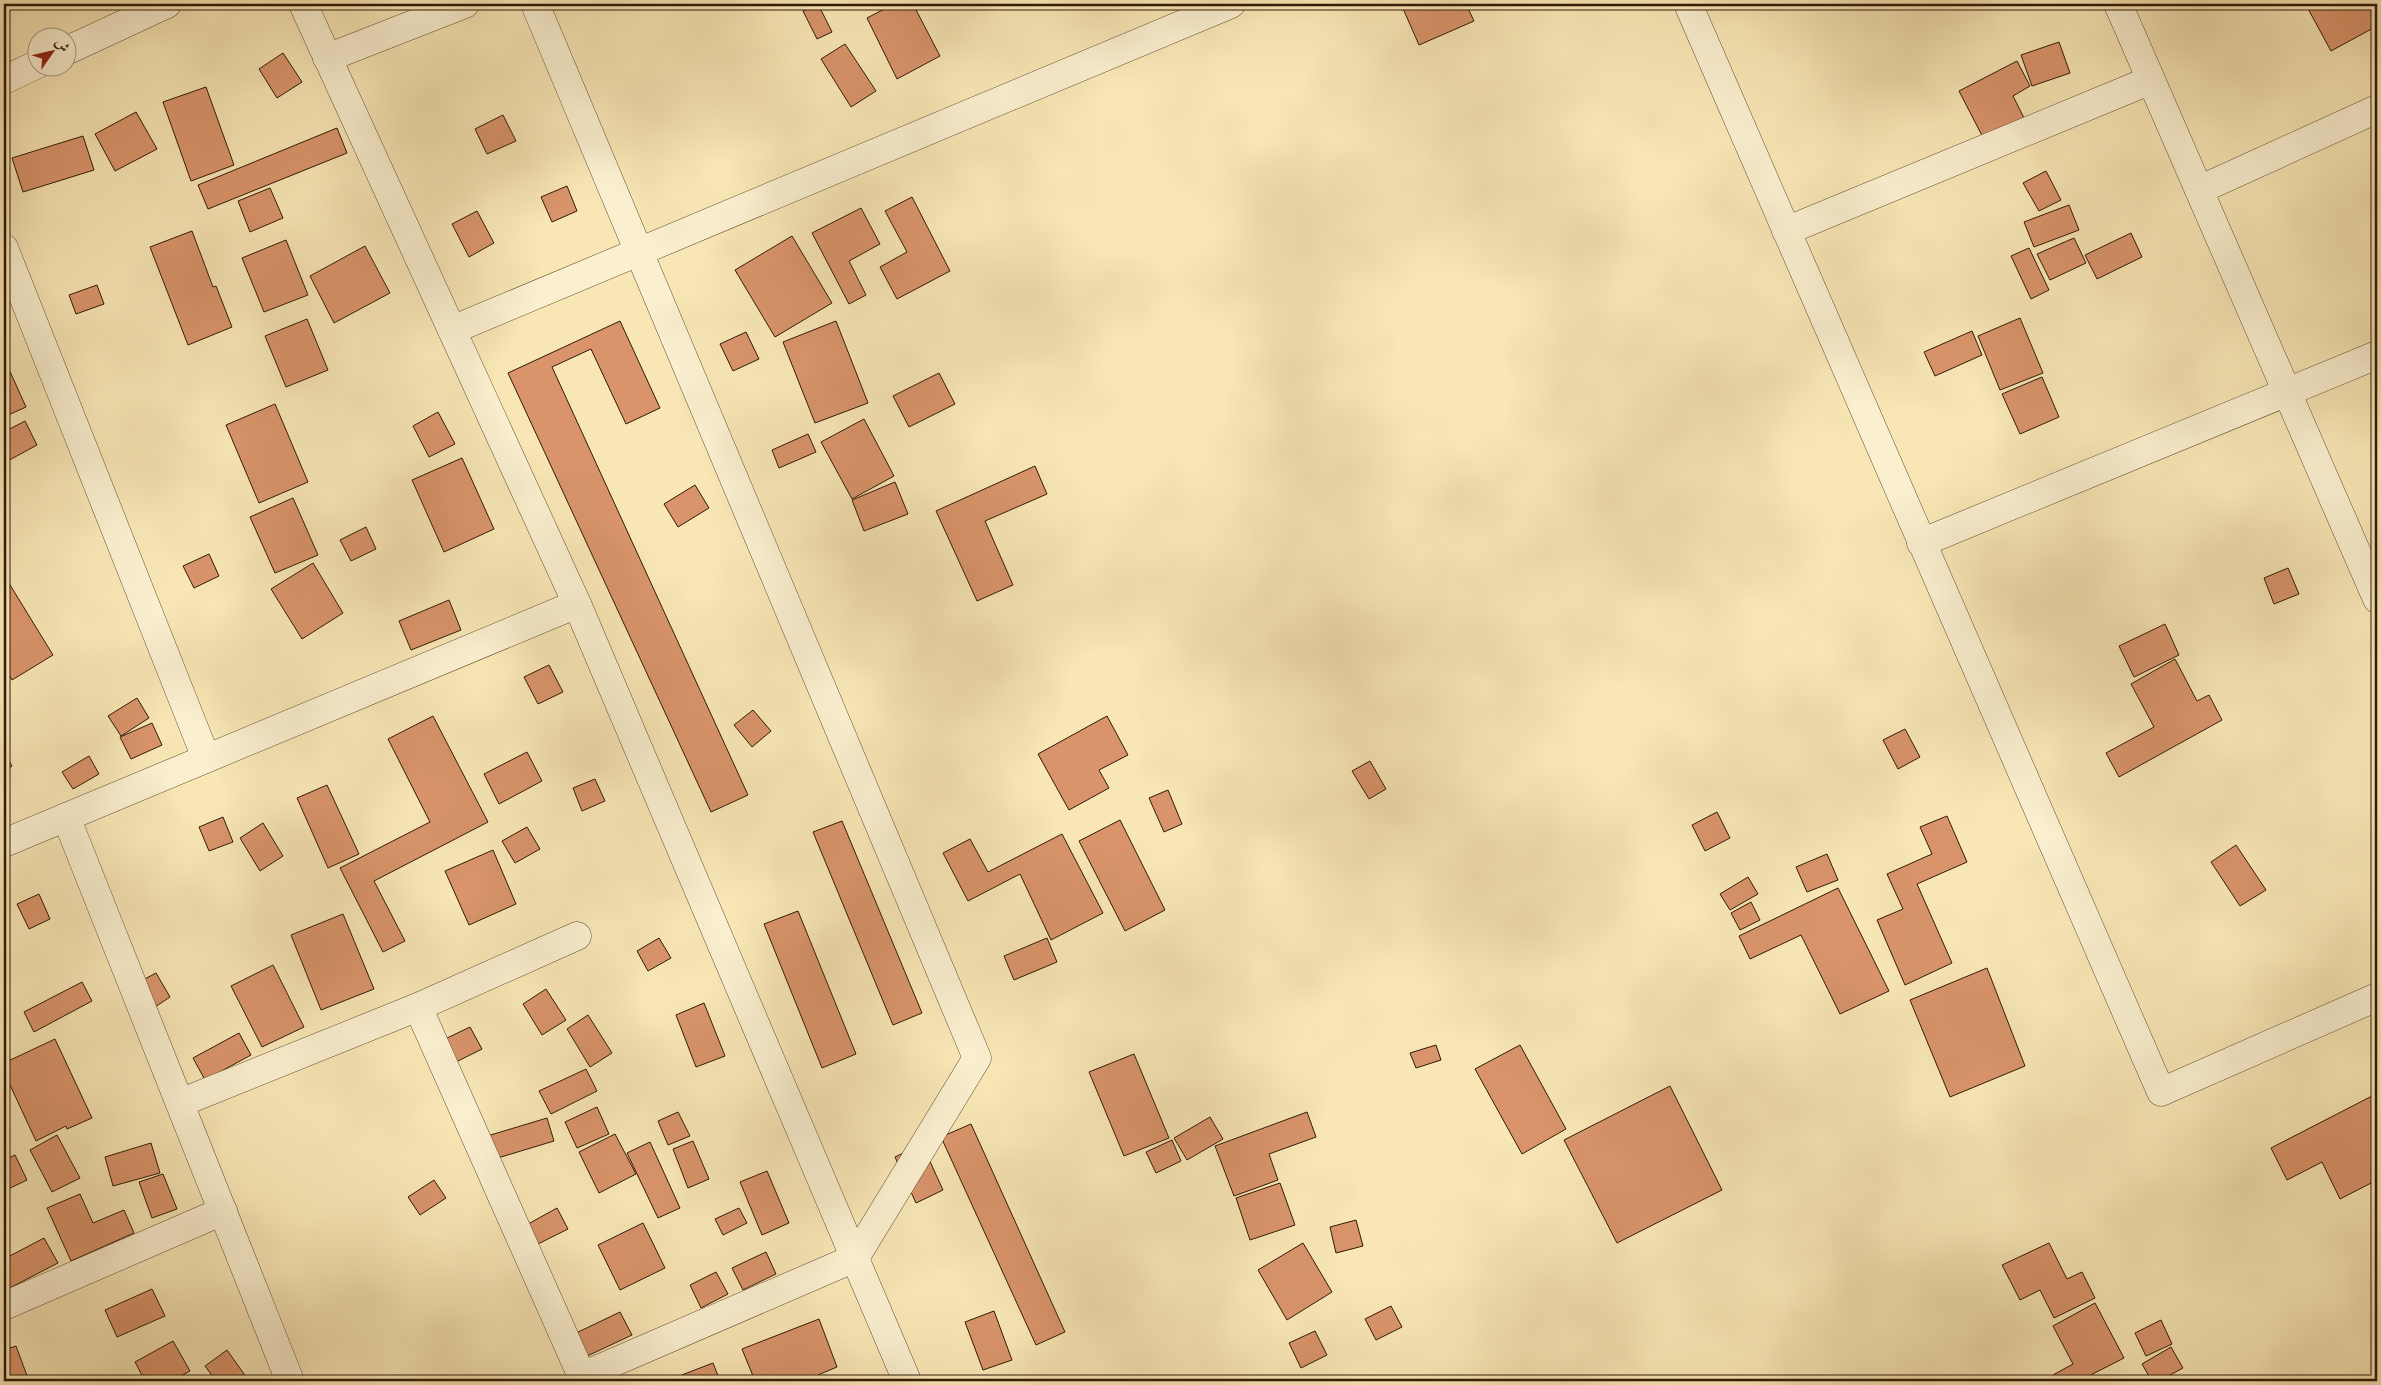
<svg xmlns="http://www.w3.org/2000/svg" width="2381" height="1385" viewBox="0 0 2381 1385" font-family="Vollkorn,Amiri,serif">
	<rect width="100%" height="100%" fill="#f8e6b5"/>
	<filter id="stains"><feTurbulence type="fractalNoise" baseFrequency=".004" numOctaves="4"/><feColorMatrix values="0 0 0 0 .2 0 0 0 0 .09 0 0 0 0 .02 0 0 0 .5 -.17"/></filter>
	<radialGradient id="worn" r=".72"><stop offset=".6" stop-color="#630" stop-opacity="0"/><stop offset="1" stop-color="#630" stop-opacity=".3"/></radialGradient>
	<g fill="#d9946b" stroke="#301a06">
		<path d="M818,4L832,32L817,39L803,11Z"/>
		<path d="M894,4H913L940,56L897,79L867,18Z"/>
		<path d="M1401,4H1466L1474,21L1419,45Z"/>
		<path d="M2308,4H2377V26L2331,51L2306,5Z"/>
		<path d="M2059,42L2070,73L2032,86L2021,55Z"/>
		<path d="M845,44L876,91L851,107L821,59Z"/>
		<path d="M283,53L302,82L277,98L259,69Z"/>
		<path d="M2017,61L2030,86L2013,96L2030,130L1990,151L1959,91Z"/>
		<path d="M206,87L234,165L191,181L163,102Z"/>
		<path d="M136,112L157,149L115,171L95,134Z"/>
		<path d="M503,115L516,141L487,154L475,129Z"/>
		<path d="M337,128L347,153L208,209L198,185Z"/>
		<path d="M83,136L94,170L23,192L12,158Z"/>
		<path d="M2046,171L2061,200L2039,211L2023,183Z"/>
		<path d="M567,186L577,211L552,222L541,197Z"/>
		<path d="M270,188L283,218L250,232L238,201Z"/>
		<path d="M912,197L950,271L897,299L880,267L907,252L885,211Z"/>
		<path d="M2069,205L2079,230L2034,247L2024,222Z"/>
		<path d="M861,208L880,244L849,261L866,295L849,304L812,233Z"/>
		<path d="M477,211L494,243L469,257L452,224Z"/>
		<path d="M192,231L213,287L216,286L232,327L188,345L150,247Z"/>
		<path d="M2131,233L2142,257L2097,279L2085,255Z"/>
		<path d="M792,236L832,303L775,337L735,270Z"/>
		<path d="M2074,238L2086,263L2050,280L2037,254Z"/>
		<path d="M286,240L308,295L264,312L242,258Z"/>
		<path d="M365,246L390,293L334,323L310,276Z"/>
		<path d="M2029,248L2049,290L2031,299L2011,256Z"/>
		<path d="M97,285L104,304L76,314L69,295Z"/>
		<path d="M2020,318L2043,373L2000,390L1978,336Z"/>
		<path d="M307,319L328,370L286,387L265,336Z"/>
		<path d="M620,321L660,408L626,424L591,349L552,367L748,795L711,812L508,373Z"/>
		<path d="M836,321L868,403L815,423L783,342Z"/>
		<path d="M1972,331L1982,355L1935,376L1924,352Z"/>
		<path d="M746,332L759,359L733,371L720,344Z"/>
		<path d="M7,365L26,407L4,417V366Z"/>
		<path d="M939,373L955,404L909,427L893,396Z"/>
		<path d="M2042,377L2059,417L2020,434L2002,394Z"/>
		<path d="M275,404L308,482L259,503L226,425Z"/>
		<path d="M438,412L455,444L429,457L413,426Z"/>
		<path d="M864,419L894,476L852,499L821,442Z"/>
		<path d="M25,421L37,445L4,463V432Z"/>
		<path d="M808,434L816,452L779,468L772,450Z"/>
		<path d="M462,458L494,529L444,552L412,480Z"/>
		<path d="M1035,466L1047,494L985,521L1013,585L977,601L936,511Z"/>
		<path d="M895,482L908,514L864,531L852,500Z"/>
		<path d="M695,485L709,508L678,527L664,504Z"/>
		<path d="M293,498L318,555L275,573L250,517Z"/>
		<path d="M366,527L376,549L351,561L340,540Z"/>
		<path d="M209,554L219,576L194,588L183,566Z"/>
		<path d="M313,563L343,613L302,639L271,589Z"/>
		<path d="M2288,568L2299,594L2274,604L2264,578Z"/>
		<path d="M7,580L53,655L12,680L4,666V582Z"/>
		<path d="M449,600L461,630L411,650L399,621Z"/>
		<path d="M2165,624L2179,655L2134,677L2119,646Z"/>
		<path d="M2175,659L2197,701L2209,695L2222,720L2119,777L2106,753L2154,727L2131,684Z"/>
		<path d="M549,665L563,692L538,704L524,677Z"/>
		<path d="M137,698L149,718L121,736L108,716Z"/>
		<path d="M753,710L771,731L752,747L734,725Z"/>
		<path d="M433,716L488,822L374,881L405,941L383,952L340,868L430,822L388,739Z"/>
		<path d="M1107,716L1128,755L1099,770L1109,788L1069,810L1038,754Z"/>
		<path d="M152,723L162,745L131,759L120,737Z"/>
		<path d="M1905,729L1920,757L1898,769L1883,740Z"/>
		<path d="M4,752L12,766L4,772Z"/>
		<path d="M527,752L542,781L499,804L484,774Z"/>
		<path d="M89,756L99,774L73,789L62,772Z"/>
		<path d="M1370,761L1386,789L1369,799L1352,771Z"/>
		<path d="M595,779L605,801L582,811L573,788Z"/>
		<path d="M327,785L359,854L328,868L297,798Z"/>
		<path d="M1168,790L1182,824L1164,832L1149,798Z"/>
		<path d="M1717,812L1730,838L1705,851L1692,825Z"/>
		<path d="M1947,816L1967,862L1917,884L1952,963L1905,985L1877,920L1903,909L1887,874L1932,854L1920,827Z"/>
		<path d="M223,817L233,842L209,851L199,827Z"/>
		<path d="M1120,820L1165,910L1125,931L1079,841Z"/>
		<path d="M842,821L922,1013L893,1025L813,832Z"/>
		<path d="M263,823L283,856L260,871L240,838Z"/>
		<path d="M527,827L540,849L515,863L502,841Z"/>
		<path d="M1062,834L1103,913L1051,940L1020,874L968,901L943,853L970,839L988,872Z"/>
		<path d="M2236,845L2266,890L2240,906L2211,862Z"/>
		<path d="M493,850L516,904L469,925L445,871Z"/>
		<path d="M1827,854L1838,880L1807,892L1796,867Z"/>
		<path d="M1748,877L1758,894L1730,910L1720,894Z"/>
		<path d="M1838,888L1889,991L1840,1014L1801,935L1750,959L1739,936Z"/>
		<path d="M39,894L50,919L29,929L17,904Z"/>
		<path d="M1751,902L1760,920L1740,930L1731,913Z"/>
		<path d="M798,911L856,1054L822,1068L764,924Z"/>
		<path d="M343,914L374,989L321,1010L291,935Z"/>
		<path d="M659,938L671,958L648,971L637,951Z"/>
		<path d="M1047,938L1057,962L1014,980L1004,956Z"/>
		<path d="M273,965L304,1027L262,1047L231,986Z"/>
		<path d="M1987,968L2025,1066L1950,1097L1910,1000Z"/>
		<path d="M156,973L170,997L155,1007L139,982Z"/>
		<path d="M82,982L92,1001L34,1032L24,1012Z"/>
		<path d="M546,989L566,1020L542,1035L523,1004Z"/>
		<path d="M704,1003L725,1056L696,1067L676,1015Z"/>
		<path d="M588,1015L612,1053L590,1067L567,1029Z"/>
		<path d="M4,1020L8,1028L4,1031Z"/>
		<path d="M470,1027L482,1049L456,1062L445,1039Z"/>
		<path d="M239,1033L251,1055L205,1080L193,1058Z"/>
		<path d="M55,1039L92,1118L67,1129L66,1126L36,1141L4,1072V1063Z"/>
		<path d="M1436,1045L1441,1060L1416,1068L1410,1053Z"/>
		<path d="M1520,1045L1566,1129L1522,1154L1475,1069Z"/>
		<path d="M1134,1054L1169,1138L1124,1156L1089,1072Z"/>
		<path d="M586,1069L597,1091L551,1114L539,1091Z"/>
		<path d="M1670,1086L1722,1190L1617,1243L1564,1140Z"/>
		<path d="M2372,1096L2377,1106V1180L2340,1199L2322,1162L2287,1180L2271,1148Z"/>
		<path d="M597,1107L609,1134L577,1148L565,1122Z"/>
		<path d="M678,1112L690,1136L668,1145L658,1121Z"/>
		<path d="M1307,1112L1316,1137L1269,1154L1278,1180L1234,1196L1215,1146Z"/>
		<path d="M1210,1117L1223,1139L1187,1160L1174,1138Z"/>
		<path d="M547,1118L554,1141L491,1160L484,1137Z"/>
		<path d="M971,1124L1065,1332L1036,1345L941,1137Z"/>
		<path d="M615,1134L636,1174L599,1193L579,1152Z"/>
		<path d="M57,1135L80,1178L52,1192L30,1150Z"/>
		<path d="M4,1136L8,1151L4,1152Z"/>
		<path d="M1172,1140L1181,1161L1156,1173L1146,1152Z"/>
		<path d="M693,1141L709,1179L688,1188L673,1149Z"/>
		<path d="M650,1142L680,1208L658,1218L627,1153Z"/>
		<path d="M151,1143L160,1173L113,1186L105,1157Z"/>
		<path d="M922,1144L943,1190L916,1203L895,1157Z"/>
		<path d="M15,1155L27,1180L4,1191V1160Z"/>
		<path d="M767,1171L789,1223L762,1235L740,1182Z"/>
		<path d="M163,1174L177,1209L152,1218L139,1182Z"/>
		<path d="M434,1180L446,1198L420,1215L408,1197Z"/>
		<path d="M1280,1183L1295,1225L1250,1240L1236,1198Z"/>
		<path d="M80,1194L93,1223L124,1210L134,1233L71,1261L47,1208Z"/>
		<path d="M557,1208L568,1229L532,1247L521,1228Z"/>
		<path d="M739,1208L747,1223L723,1235L715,1219Z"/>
		<path d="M1356,1220L1363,1246L1336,1253L1330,1227Z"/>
		<path d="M643,1223L665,1268L620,1290L598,1245Z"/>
		<path d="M44,1238L58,1263L4,1291V1259Z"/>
		<path d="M1303,1243L1332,1292L1287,1320L1258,1270Z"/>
		<path d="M2049,1243L2067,1279L2082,1272L2095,1298L2054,1318L2040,1290L2020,1300L2002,1265Z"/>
		<path d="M766,1252L776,1274L743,1290L732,1268Z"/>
		<path d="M716,1272L728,1294L701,1308L690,1285Z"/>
		<path d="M152,1289L165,1316L117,1337L105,1310Z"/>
		<path d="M2095,1303L2124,1358L2079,1381H2057L2053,1375L2073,1364L2053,1326Z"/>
		<path d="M1391,1306L1402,1327L1376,1340L1365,1319Z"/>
		<path d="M994,1311L1012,1360L983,1370L965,1322Z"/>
		<path d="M620,1312L632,1335L583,1358L572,1335Z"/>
		<path d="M819,1319L837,1367L818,1375L820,1381H755L742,1349Z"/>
		<path d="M2161,1320L2172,1344L2146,1356L2135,1333Z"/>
		<path d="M1315,1331L1327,1355L1301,1368L1289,1343Z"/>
		<path d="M173,1341L190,1371L171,1381H145L135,1362Z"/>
		<path d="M16,1346L29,1381H4V1350Z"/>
		<path d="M2171,1347L2183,1368L2159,1381H2152L2142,1364Z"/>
		<path d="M227,1350L249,1381H216L205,1366Z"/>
		<path d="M713,1363L720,1381H666Z"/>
	</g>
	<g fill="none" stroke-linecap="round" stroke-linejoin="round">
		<defs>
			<g id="minor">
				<path d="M303,4L577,604L907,1381"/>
				<path d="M535,4L977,1058L855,1258L582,1376"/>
				<path d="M1688,4L2161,1092L2377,997"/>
				<path d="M2118,4L2377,599"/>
				<path d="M68,50L167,4"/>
				<path d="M327,58L465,4"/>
				<path d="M4,80L38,64"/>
				<path d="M2199,190L2377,109"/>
				<path d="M1786,231L2151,80"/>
				<path d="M4,248L206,758"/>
				<path d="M452,330L1231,4"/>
				<path d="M1921,543L2377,355"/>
				<path d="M66,817L290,1381"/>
				<path d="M4,843L577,604"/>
				<path d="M418,1007L584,1381"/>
				<path d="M180,1103L418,1007L577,936"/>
				<path d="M4,1306L223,1211"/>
			</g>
		</defs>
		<use href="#minor" stroke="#624d32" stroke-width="29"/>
		<use href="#minor" stroke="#faefcf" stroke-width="28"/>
	</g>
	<rect width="2381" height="1385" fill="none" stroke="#f8e6b5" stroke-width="20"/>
	<rect x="5" y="5" width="2371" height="1375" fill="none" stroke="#301a06" stroke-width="2.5"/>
	<rect x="10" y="10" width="2361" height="1365" fill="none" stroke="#301a06"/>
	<g transform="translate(52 52) rotate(56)"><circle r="24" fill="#faefcf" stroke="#a99a7f"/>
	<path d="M0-4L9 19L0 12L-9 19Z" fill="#8f2418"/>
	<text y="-8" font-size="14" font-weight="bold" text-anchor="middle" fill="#301a06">ش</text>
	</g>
	<rect width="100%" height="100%" filter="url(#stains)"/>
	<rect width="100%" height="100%" fill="url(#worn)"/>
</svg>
